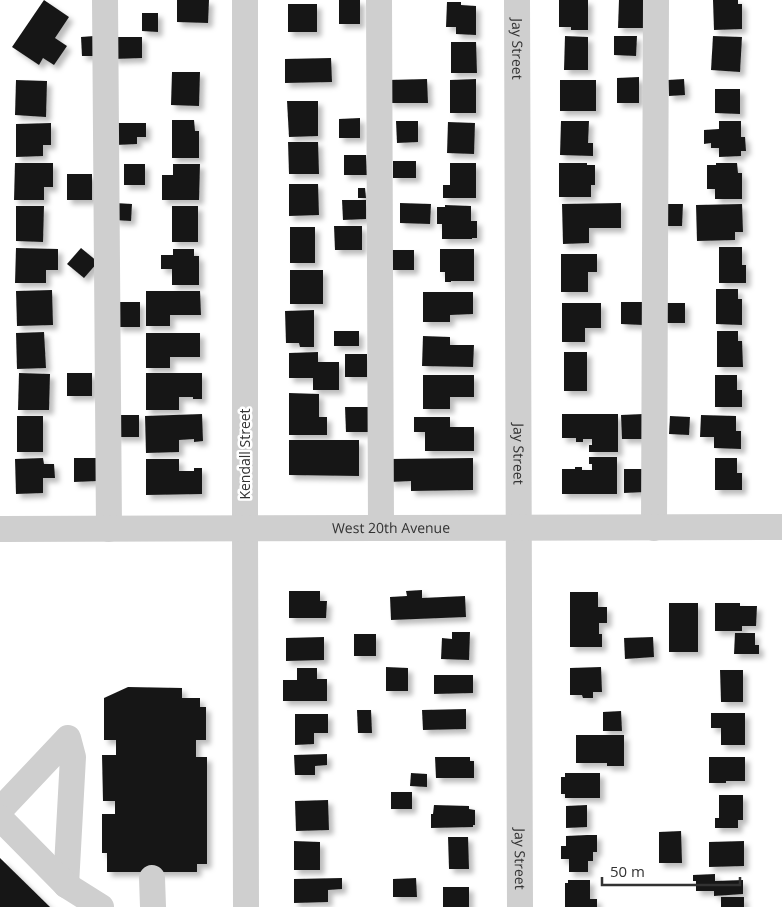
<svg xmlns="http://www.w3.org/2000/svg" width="782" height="907" viewBox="0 0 782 907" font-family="'Open Sans',sans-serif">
	<defs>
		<filter id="shadow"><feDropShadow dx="4.5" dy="4.5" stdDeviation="2.5" flood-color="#0004"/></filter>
	</defs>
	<rect width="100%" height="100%" fill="#fff"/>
	<g fill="#191919" filter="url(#shadow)">
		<path d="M44,0L69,17L55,38L67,46L54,65L43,58L39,65L12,47Z"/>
		<path d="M177,0H209L208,23L177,22Z"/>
		<rect x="339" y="0" width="21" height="24"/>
		<path d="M559,0H588V30H571V27H559Z"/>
		<path d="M619,0H646V28H618Z"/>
		<path d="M713,0H738V4H742V29L714,30Z"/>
		<path d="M447,2H461V5L476,6V35L456,34V27H446Z"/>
		<rect x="288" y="4" width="29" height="28"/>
		<path d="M142,13H158V32L142,31Z"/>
		<path d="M94,36L95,56H82L81,37Z"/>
		<path d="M565,36L588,37V70H564Z"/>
		<path d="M614,36H637L636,56L614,55Z"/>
		<path d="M713,36L742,37L740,72L711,70Z"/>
		<path d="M112,37H142V58L113,59Z"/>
		<path d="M451,42H476L477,73H451Z"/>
		<path d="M331,58L332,82L285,83V59Z"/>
		<path d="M172,72H200L199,106L171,105Z"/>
		<path d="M639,77V103H617V78Z"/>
		<path d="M427,79L428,103H389L388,80Z"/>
		<path d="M476,79V113H450V80Z"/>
		<path d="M684,79L685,95L669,96L668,80Z"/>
		<path d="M16,80L47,81L46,117L15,115Z"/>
		<rect x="560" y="80" width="36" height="31"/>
		<path d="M715,89H740V114L715,113Z"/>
		<path d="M287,101H318V136L289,137Z"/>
		<path d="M360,118V138H339V119Z"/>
		<path d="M172,120H194L195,131H199V158H172Z"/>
		<path d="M396,121H418V142L397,143Z"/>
		<path d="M561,121H589L588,143H593V156L560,155Z"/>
		<path d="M719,121H741V137H745L746,151H741V156L719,157V148H711V143L704,144V130L719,129Z"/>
		<path d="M448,122L475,123L474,154L447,153Z"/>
		<path d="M51,123V145H43V156L16,157V124Z"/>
		<path d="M116,123H146V137H137V144L116,145Z"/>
		<path d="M288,142H318L319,174H289Z"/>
		<path d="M344,155H366L367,175H344Z"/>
		<rect x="393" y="161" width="23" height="17"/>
		<path d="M15,163H53V187H44V200H14Z"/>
		<path d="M450,163H476V198H443V185H450Z"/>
		<path d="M559,163H587V165H595V185H591V197H559Z"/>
		<path d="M716,163H737L738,173H742V199H715V189H707V165H716Z"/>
		<rect x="124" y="164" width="21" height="21"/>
		<path d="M173,164H200L199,200H162V175H173Z"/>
		<rect x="67" y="174" width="25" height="26"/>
		<path d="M289,184H318L319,215L289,216Z"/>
		<path d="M358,188H365L366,198H358Z"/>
		<path d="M342,200H366V219L343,220Z"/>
		<path d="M115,203L132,204L131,221L114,220Z"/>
		<path d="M400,203L431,204L430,224L400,223Z"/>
		<path d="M621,203V228H589V243L563,244L562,204Z"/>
		<path d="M662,204H683L682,226H662Z"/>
		<path d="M742,204L743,232H735V240L697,241L696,205Z"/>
		<path d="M445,205L471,206V221H477V238H472V239H442V224H437V207H445Z"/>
		<path d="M16,206H44L43,242L16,241Z"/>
		<rect x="172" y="206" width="26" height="36"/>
		<path d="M334,226H362V250H335Z"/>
		<rect x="290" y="227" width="25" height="36"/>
		<path d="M719,247H742V265H746V283H719Z"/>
		<path d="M16,248L58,249V270H46V283H15Z"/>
		<path d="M81,248L98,262L84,278L67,264Z"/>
		<path d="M173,249H194V256H199V285H172V269H161V255H173Z"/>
		<path d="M440,249H474V281H451V282H445V272H440Z"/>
		<rect x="392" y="250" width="22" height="20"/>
		<path d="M561,254H597V272H588V292H561Z"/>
		<rect x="290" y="270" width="33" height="34"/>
		<path d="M716,289H738V299H742V325L716,324Z"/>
		<path d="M52,290L53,325L17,326L16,291Z"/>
		<path d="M146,291H200L201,315H170V326H146Z"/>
		<path d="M423,292H473V314L450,315V322H423Z"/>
		<rect x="117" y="302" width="23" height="25"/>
		<path d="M621,302H643V325L621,324Z"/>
		<path d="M562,303H601V328H585V342H562Z"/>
		<path d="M663,303H685V323H664Z"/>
		<path d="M314,310V347H300L299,343H286L285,311Z"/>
		<rect x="334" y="331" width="25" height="15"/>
		<path d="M717,331H738V341H742L743,367H717Z"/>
		<path d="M44,332L46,368L17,369L16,333Z"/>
		<path d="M146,333H200V357H170V368H146Z"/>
		<path d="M423,336L450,337V345H474L473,367L422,366Z"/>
		<path d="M318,352V362H339V390H313V378H289V353Z"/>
		<rect x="564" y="352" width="23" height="39"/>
		<rect x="345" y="354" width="22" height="23"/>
		<path d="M19,373L50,374L49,410H18Z"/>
		<rect x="67" y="373" width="25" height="23"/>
		<path d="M146,373H202V399H193V397H179V410H146Z"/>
		<path d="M423,375H474V397H450V409H423Z"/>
		<path d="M715,375H737V390H742V407H715Z"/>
		<path d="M289,393L319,394V417H327V435H289Z"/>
		<path d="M345,407H368V432H346Z"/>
		<path d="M202,414L203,441L194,442V439L179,440V452L146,453L145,416Z"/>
		<path d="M562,414H618V452H589V445H592V439H583V442H576V438H562Z"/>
		<path d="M643,414V439H622L621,415Z"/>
		<rect x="115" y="415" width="24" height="22"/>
		<path d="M701,415L736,416V431H741V449L714,448V437H700Z"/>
		<rect x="17" y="416" width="26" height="36"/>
		<path d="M670,416L690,417L689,435L669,434Z"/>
		<path d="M414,417H450V427H474V451H425V432H414Z"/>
		<path d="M289,440H359V476L289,475Z"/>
		<path d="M589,457H617V494H562V469H575V467H582V470H592V464H589Z"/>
		<path d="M43,458L44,464H54L55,478H43V493L16,494L15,459Z"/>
		<path d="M74,458H97V481L74,482Z"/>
		<path d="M473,458V490L411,491V481L390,482V459Z"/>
		<path d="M715,458H737V473H742V490H715Z"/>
		<path d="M146,459H179V471H194V468H202V494L146,495Z"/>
		<path d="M624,469H645V492L624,493Z"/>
		<path d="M422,590V598L465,596L466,617L391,620L390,597L407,596L406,591Z"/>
		<path d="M289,591H320V601H327L326,618H289Z"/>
		<path d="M570,592H598V607H607V623H599V634H602V647H570Z"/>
		<rect x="669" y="603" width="29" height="49"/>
		<path d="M715,603H740V606H757L756,626H742V631H715Z"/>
		<path d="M452,632H470L469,660L441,659L442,638L452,639Z"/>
		<path d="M735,633H755V645H759V654H734Z"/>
		<rect x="354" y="634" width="22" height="22"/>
		<path d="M324,637V660L286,661V638Z"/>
		<path d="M653,637L654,657L625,659L624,638Z"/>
		<path d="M386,667L408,668V691H386Z"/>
		<path d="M601,667L602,692H593V698H583L582,695H570V668Z"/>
		<path d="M297,668H317V679H327V701H283V680H297Z"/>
		<path d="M720,670H743V702H721Z"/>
		<path d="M434,675H473V693L434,694Z"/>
		<path d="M128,687L182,688V698H200V707H206V740H196V757H207V864H197V872H107V853H102V814H115V801H103L102,755H116V740H104V698Z"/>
		<path d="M466,709V729L423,730L422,710Z"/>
		<path d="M357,710H371L372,733H358Z"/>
		<path d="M621,711L622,731H603V712Z"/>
		<path d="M711,713H745V745H721V728H711Z"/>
		<path d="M295,714H328V733H314V744L295,745Z"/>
		<path d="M576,735H624V766H607V763H576Z"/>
		<path d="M327,754V765L315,766V775H295L294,755Z"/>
		<path d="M435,757H470V761H474V778H436Z"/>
		<path d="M709,757H745V781H726V783H709Z"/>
		<path d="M411,773L427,774V787L410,786Z"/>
		<path d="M565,773H600V798H565V794H561V777H565Z"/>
		<rect x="391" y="792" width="21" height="17"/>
		<path d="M719,795H743V820H738V828H715V818H719Z"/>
		<path d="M328,800L329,830L296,831L295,801Z"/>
		<path d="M434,805L469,806V809L475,810V825H473V827L431,828V814H433Z"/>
		<path d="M587,805V827L566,828V806Z"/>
		<path d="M681,831L682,863H659V832Z"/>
		<path d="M587,835H597V852H593V861H588V872H569V859H561V846H566V836Z"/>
		<path d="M448,837H468L469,869H449Z"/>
		<path d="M294,841L320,842V870H294Z"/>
		<path d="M744,841V866L709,867V842Z"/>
		<path d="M0,858L50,907H0Z"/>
		<path d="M715,874V881L743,880V894L714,896V891H696V881H693V875Z"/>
		<path d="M342,878V889L328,890V902L294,903V879Z"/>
		<path d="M416,878L417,897H393V879Z"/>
		<path d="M568,880H590V899H597V907H565V883H568Z"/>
		<rect x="443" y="887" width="26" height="20"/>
		<rect x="721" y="897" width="23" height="10"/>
	</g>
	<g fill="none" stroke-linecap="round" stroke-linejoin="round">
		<g stroke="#cfcfcf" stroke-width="26">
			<path d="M105,0L109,529"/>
			<path d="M245,0V528L246,907"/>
			<path d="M379,0L381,528"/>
			<path id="s1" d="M517,0L520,907"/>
			<path d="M654,528L656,0"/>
			<path id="s2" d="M0,529L782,527"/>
			<path d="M0,810L68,738L73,757L66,885"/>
			<path d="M0,818L66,885L101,907"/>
			<path d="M152,878L153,907"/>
		</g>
	</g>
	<g text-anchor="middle" stroke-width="5" stroke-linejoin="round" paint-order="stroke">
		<g font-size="14" fill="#323232" stroke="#fff">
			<text dy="5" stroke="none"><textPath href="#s1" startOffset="49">Jay Street</textPath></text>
			<text dy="5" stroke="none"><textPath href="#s1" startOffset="454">Jay Street</textPath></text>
			<text transform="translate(245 454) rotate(-90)" y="5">Kendall Street</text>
			<text dy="5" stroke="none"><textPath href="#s2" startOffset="391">West 20th Avenue</textPath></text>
			<text dy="5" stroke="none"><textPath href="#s1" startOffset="859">Jay Street</textPath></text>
		</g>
	</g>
	<path d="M602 877v8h138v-8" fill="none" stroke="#323232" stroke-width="2.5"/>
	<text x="610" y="877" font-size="15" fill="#323232" stroke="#ffffff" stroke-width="4" paint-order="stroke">50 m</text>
</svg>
